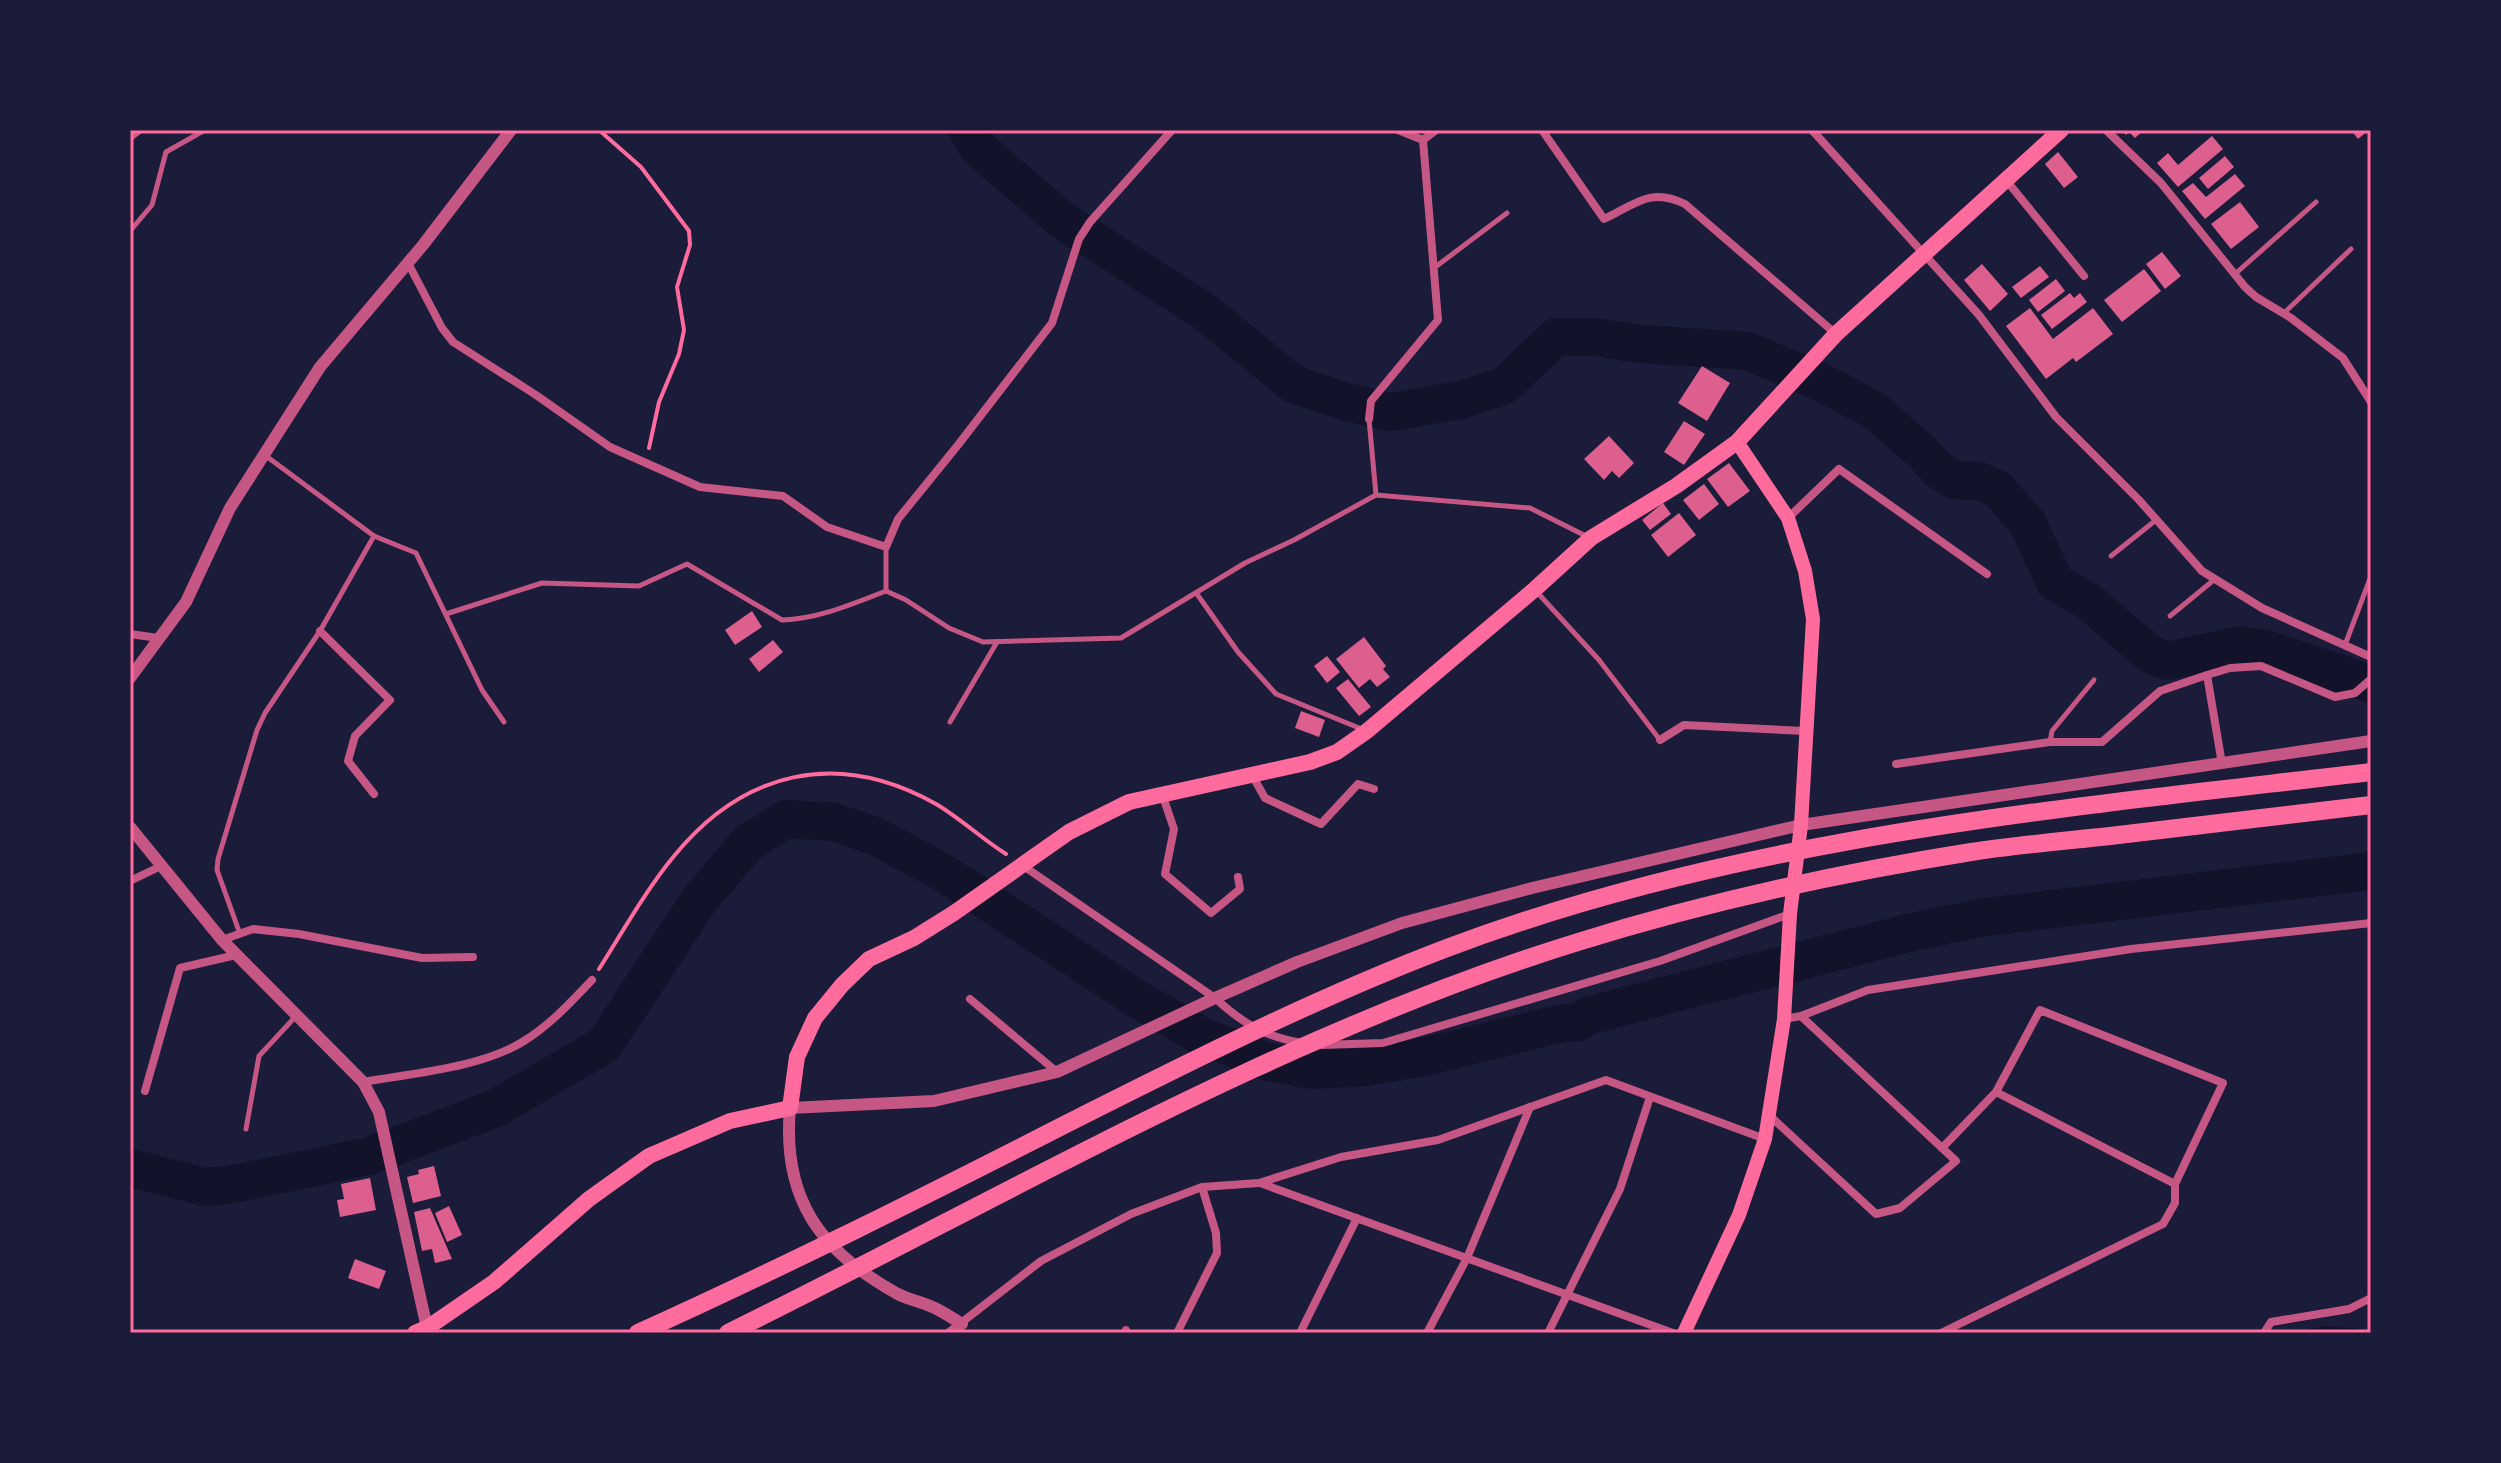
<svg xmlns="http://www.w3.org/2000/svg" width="2501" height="1463" viewBox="0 0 2501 1463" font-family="'Exo 2',sans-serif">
	<rect width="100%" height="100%" fill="#1b1b3a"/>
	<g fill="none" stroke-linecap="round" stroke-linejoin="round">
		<path stroke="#12122b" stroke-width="6" d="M2306,1333L2324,1329L2368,1333"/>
		<g stroke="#12122b" stroke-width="38">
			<path d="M968,130L978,148L1062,220L1205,312L1293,384L1350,403L1390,412L1460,400L1504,386L1556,337H1595L1640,344L1748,351L1816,380L1874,410L1923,453L1939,471L1955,480L1979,481L1998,489L2028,524L2055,582L2089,602L2150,654L2167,661L2240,645L2265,649L2371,684"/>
			<path d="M130,1168L205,1187L229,1185L369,1156L428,1134L496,1108L604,1045L700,899L749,842L786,819L834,822L877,837L944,873L1134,997L1203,1037L1268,1062L1312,1070L1368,1067L1428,1056L1563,1023H1576L1590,1015L1912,932L1986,917L2371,871"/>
		</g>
	</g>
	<g fill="#dd5f8e">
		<path d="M2122,130H2144L2135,138L2129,132L2126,135Z"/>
		<path d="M2351,130H2369L2358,139Z"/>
		<path d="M2212,136L2223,149L2178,187L2157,163L2168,153L2178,165Z"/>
		<path d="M2058,152L2078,177L2064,188L2045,164Z"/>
		<path d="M2225,156L2234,167L2208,189L2199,178Z"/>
		<path d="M2235,174L2245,186L2205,219L2182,191L2193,183L2206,197Z"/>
		<path d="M2240,202L2259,227L2231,249L2211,224Z"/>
		<path d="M2162,252L2181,276L2165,289L2146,264Z"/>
		<path d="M1982,264L2008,294L1990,311L1964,280Z"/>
		<path d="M2040,266L2049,277L2021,298L2012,287Z"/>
		<path d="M2144,269L2161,291L2122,322L2104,300Z"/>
		<path d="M2056,279L2065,291L2038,312L2029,300Z"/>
		<path d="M2070,293L2074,298L2080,293L2087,302L2052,329L2041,315Z"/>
		<path d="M2030,308L2053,339L2093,308L2113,334L2076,362L2073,358L2046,379L2006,326Z"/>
		<path d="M1702,366L1730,383L1707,421L1678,403Z"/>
		<path d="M1684,421L1705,434L1684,465L1664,452Z"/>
		<path d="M1609,436L1634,463L1619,478L1612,471L1604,480L1584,459Z"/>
		<path d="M1729,463L1750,491L1728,507L1707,479Z"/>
		<path d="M1704,484L1719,504L1699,520L1683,500Z"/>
		<path d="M1663,503L1671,514L1650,530L1642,520Z"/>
		<path d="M1679,513L1696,535L1668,557L1651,535Z"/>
		<path d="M752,611L762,627L735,645L725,630Z"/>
		<path d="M1364,637L1386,666L1383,669L1390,677L1377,687L1370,679L1359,688L1336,659Z"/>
		<path d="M773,640L783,652L759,672L749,659Z"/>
		<path d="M1327,656L1340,672L1327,683L1314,666Z"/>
		<path d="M1348,679L1371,707L1359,716L1336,688Z"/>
		<path d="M1301,711L1325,720L1319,737L1295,728Z"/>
		<path d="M434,1166L441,1196L413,1203L407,1177L419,1174L418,1170Z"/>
		<path d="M370,1178L376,1210L340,1217L337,1200L344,1199L341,1184Z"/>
		<path d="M449,1206L462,1235L447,1242L435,1213Z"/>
		<path d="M430,1208L452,1259L435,1263L432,1249L422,1251L414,1212Z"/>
		<path d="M355,1259L386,1271L379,1289L348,1278Z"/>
	</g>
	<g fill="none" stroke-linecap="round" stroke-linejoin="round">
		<g stroke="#ff6b9d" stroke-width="4">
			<path d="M599,130L641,167L689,231L690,245L677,287L684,330L679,354L659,402L649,448"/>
			<path d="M599,969C623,931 646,890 674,856C744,770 838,749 936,804C960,818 982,839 1006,854"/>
		</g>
		<g stroke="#c65784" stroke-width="5">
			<path d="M130,231L152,205L166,152L205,130"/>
			<path d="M1434,268L1507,213"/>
			<path d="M2235,274L2316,202"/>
			<path d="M2284,313L2351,249"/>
			<path d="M266,456L374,536L416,553L482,690L504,722"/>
			<path d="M1376,495L1530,508L1586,536"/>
			<path d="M886,547V591L906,600L949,628L983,642L1121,638L1245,563L1294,540L1376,495L1369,419"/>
			<path d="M2111,556L2156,520"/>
			<path d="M1535,590L1599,660L1660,740"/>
			<path d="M1197,594L1238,652L1276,694L1364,730"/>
			<path d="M446,614L542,583L639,586L687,564L782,620C818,619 852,604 886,591"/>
			<path d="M2170,616L2215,579"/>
			<path d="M2345,645L2371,576"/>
			<path d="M950,722L997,642"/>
			<path d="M2050,742L2052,731L2094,680"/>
			<path d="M240,934L217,870L218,859L257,730L265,713L320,631L374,536"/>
			<path d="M246,1129L259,1056L296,1016"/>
		</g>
		<g stroke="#c65784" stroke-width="8">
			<path d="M1398,130L1423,140"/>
			<path d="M1542,130L1604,219C1636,204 1650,187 1685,204L1836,334"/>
			<path d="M1812,130L1979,315L2056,417L2139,500L2202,571L2262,608L2371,657"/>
			<path d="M2106,130L2161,183L2245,287L2256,297L2291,318L2343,358L2371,402"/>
			<path d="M130,137L139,130"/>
			<path d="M1423,140L1436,130"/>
			<path d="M2006,180L2084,276"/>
			<path d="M408,263L442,328L453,342L536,395L610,447L700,487L783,496L827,527L886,547L898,519L958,445L1052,323L1079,239L1090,222L1172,130"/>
			<path d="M1369,419L1371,401L1438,320L1423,140"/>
			<path d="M1788,518L1839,469L1987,574"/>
			<path d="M320,631L390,700L355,736L348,761L374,794"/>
			<path d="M130,634L158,638"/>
			<path d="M1660,740L1684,725L1805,731"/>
			<path d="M1896,764L2050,742H2102L2160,691L2207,675"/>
			<path d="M2222,764L2207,675L2230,668L2261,666L2335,697L2355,693L2371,679"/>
			<path d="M1252,775L1265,798L1321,824L1358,784L1374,789"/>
			<path d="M1162,794L1174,829L1165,874L1211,913L1240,889L1238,877"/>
			<path d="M1022,865L1215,998C1242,1023 1265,1037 1302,1043"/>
			<path d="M130,881L161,866"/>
			<path d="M222,940L253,929L299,934L422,958L473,957"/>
			<path d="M970,999L1057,1072"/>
			<path d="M1784,1019L1801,1016L1868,990L2131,949L2371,923"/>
			<path d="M1320,1045L1383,1043L1660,961L1790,914"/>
			<path d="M363,1082C413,1073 481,1068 524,1041C550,1025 571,1002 592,980"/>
			<path d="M145,1091L180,968L236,955"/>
			<path d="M1769,1115L1876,1214L1900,1208L1956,1161L1801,1016"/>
			<path d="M1942,1148L1996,1092L2040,1010L2223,1083L2175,1184"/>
			<path d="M1260,1183L1673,1333"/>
			<path d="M1126,1330L1127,1333"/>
			<path d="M948,1333L1041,1261L1131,1214L1202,1187L1259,1183L1341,1157L1438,1140L1606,1080L1765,1139"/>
			<path d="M1177,1333L1217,1253L1216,1233L1202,1187"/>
			<path d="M1300,1333L1357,1218"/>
			<path d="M1427,1333L1467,1258L1530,1107"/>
			<path d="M1548,1333L1620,1189L1650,1097"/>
			<path d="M1941,1333L2163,1224L2175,1203V1184L1996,1092"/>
			<path d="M2264,1333L2271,1322L2349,1309L2371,1298"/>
		</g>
		<g stroke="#c65784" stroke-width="12">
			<path d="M130,678L186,602L230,508L320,367L423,245L511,130"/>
			<path d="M130,827L222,940L363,1082L379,1112L427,1328"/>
			<path d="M962,1324C952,1318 941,1310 930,1306C919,1301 906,1299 896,1293C819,1250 782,1198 790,1108L934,1101L1057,1072L1215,998L1297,962L1402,923L1532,888L1801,825L2371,741"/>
		</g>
		<path stroke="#ff6b9d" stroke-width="14" d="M1684,1333L1739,1215L1765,1139L1784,1019L1790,914L1801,825L1813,619L1805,571L1788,518L1737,442"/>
		<path stroke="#ff6b9d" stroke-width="16" d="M415,1333L427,1328L494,1282L589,1199L649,1156L730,1121L790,1108L797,1057L815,1018L842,985L869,959L914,938L954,913L1069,832L1129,802L1310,762L1337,752L1367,731L1535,589L1591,538L1676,486L1737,442L1836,334L2061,130"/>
		<g stroke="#ff6b9d" stroke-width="18">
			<path d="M638,1333C784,1267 927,1195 1070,1122C1193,1060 1318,997 1447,948C1743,836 2059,809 2371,772"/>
			<path d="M728,1333C1007,1196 1279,1034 1578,942C1706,902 1839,873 1971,852C2017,845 2064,841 2110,836C2197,826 2284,815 2371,805"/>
		</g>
	</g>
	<rect width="2501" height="1463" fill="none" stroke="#1b1b3a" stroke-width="264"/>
	<rect x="132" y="132" width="2237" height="1199" fill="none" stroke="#ff6b9d" stroke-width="3"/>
</svg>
